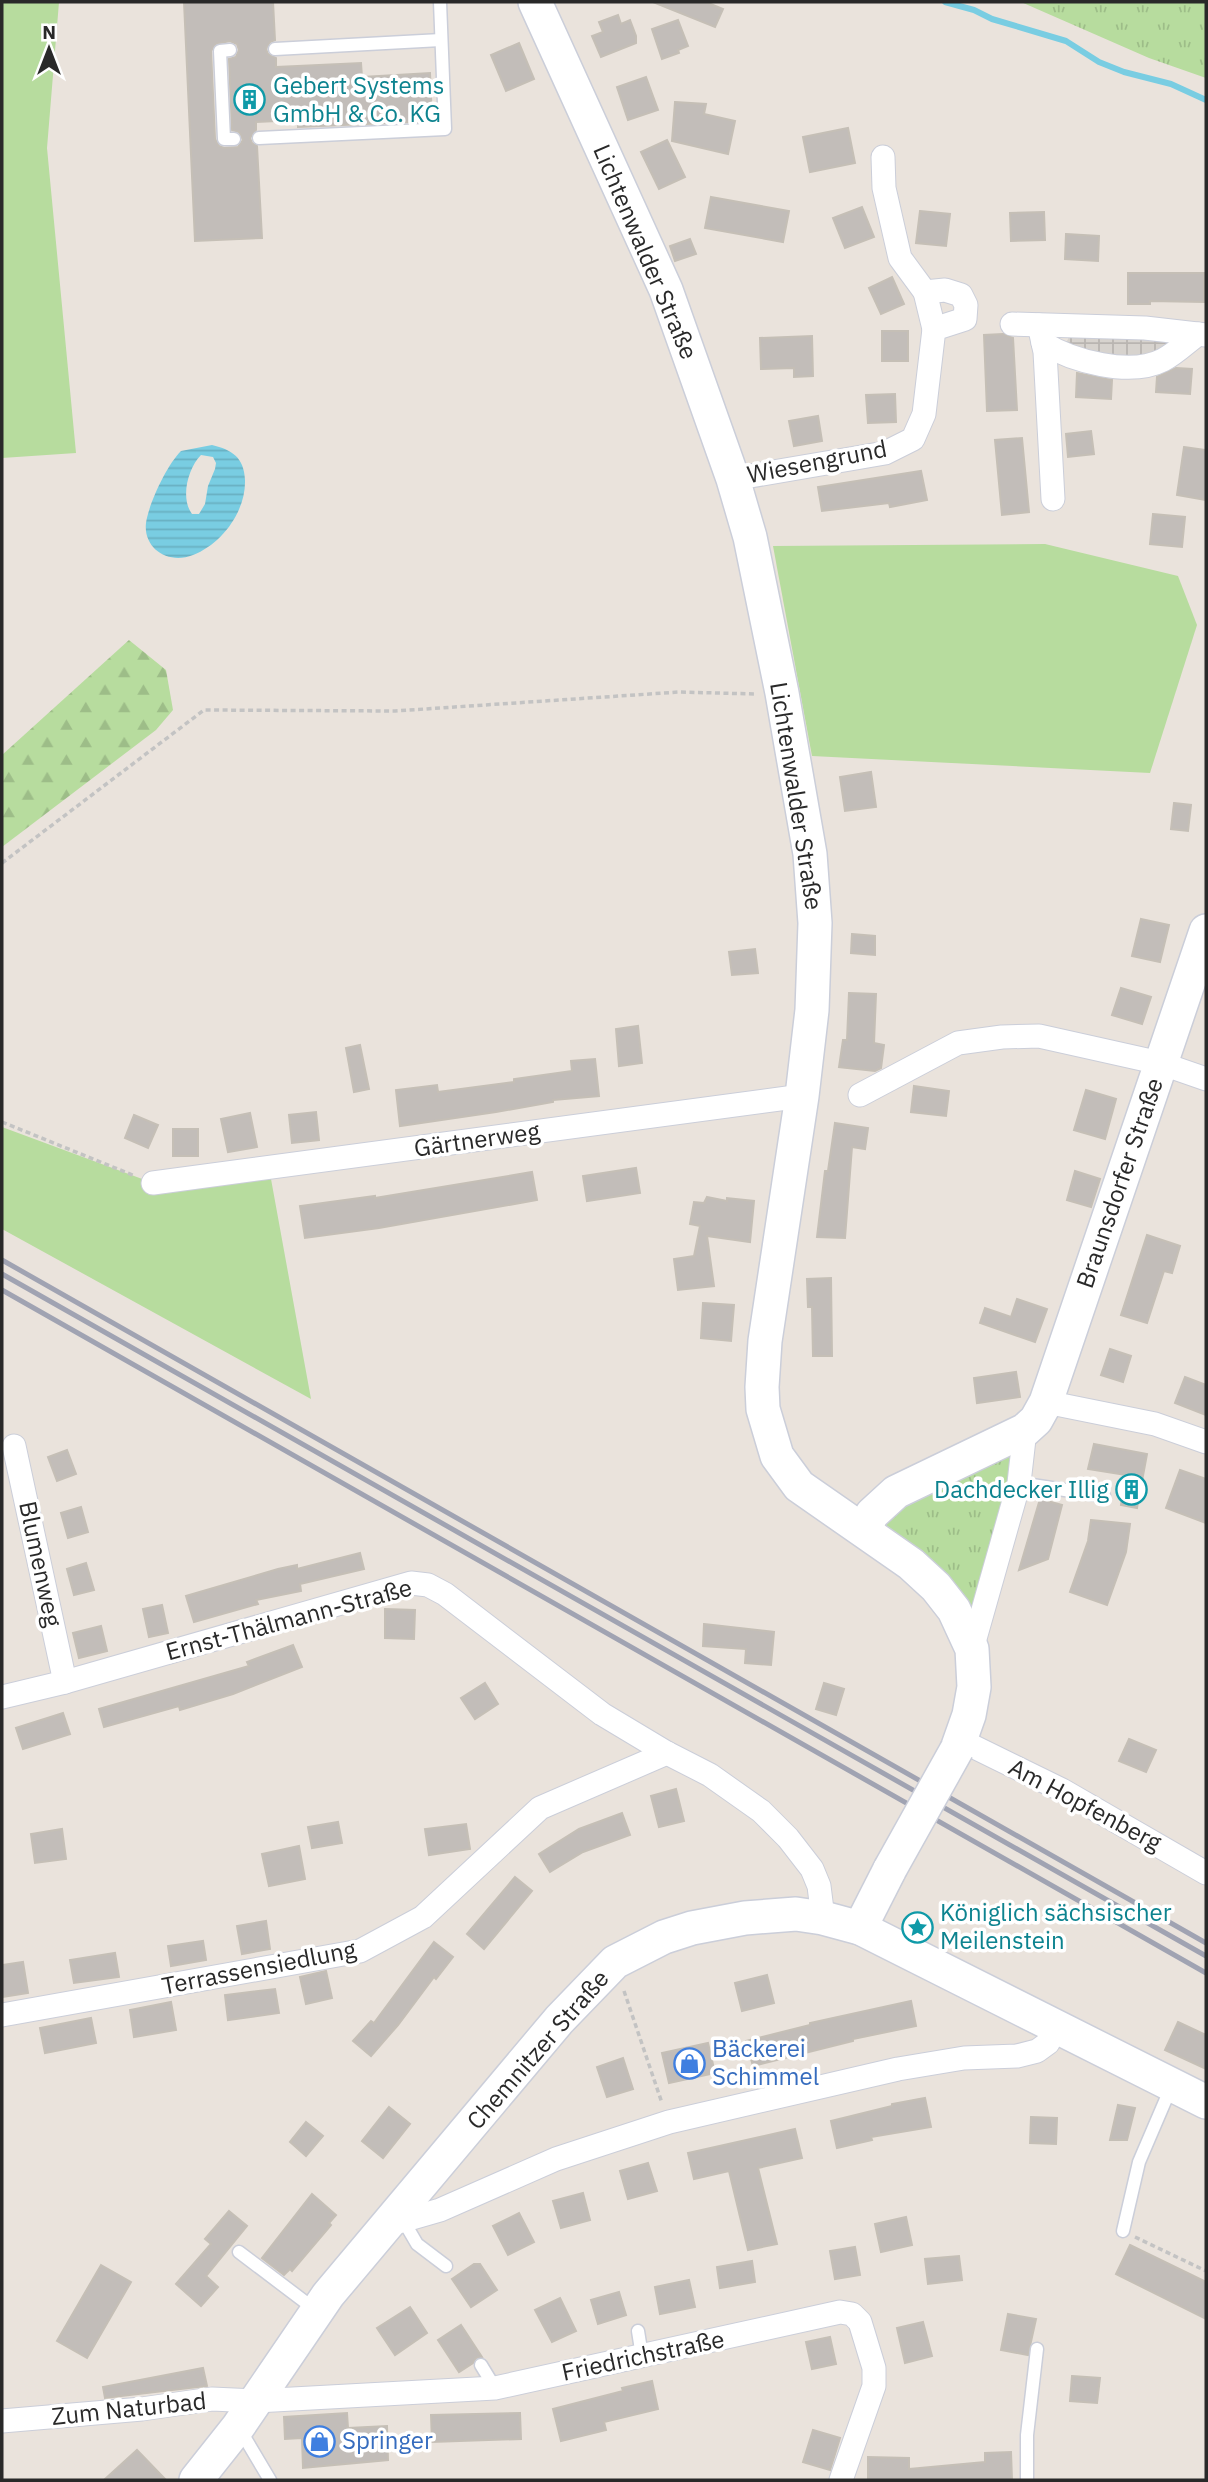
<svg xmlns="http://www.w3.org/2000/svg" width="1208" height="2482" viewBox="0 0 1208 2482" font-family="'IBM Plex Sans',sans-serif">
	<defs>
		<pattern id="forest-firs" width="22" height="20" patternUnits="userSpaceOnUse" patternTransform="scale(1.75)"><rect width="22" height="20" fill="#b7dc9e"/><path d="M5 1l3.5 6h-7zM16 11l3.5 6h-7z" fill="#9dbd88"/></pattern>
		<pattern id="park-tufts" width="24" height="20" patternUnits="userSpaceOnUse" patternTransform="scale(1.75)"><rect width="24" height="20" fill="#b7dc9e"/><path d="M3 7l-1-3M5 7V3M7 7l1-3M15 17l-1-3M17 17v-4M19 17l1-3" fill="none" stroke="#9dbd88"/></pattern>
		<pattern id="plaza-grid" width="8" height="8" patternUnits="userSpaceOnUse" patternTransform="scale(1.75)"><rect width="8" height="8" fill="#d7d3ce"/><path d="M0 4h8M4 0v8" fill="none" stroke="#b9b5b1"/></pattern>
		<pattern id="water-rules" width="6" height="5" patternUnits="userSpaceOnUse" patternTransform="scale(1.75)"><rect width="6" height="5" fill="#79cde2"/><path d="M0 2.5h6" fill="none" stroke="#69b0c2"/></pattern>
	</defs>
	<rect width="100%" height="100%" fill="#eae3dc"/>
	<g fill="#b7dc9e">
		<path d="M2,2H59L47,148L76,453L2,458Z"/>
		<path d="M1045,544L1178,576L1197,625L1150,773L812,756L773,546Z"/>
		<path d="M2,1127L153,1183L269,1168L311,1399L2,1229Z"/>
	</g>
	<path fill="url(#forest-firs)" d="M129,640L166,670L173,710L156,730L2,847V755Z"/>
	<g fill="url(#park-tufts)">
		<path d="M1021,2H1206V78L1149,58Z"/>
		<path d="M1025,1430L972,1649L872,1514Z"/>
	</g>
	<path fill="url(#plaza-grid)" d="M1070,335L1185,336L1143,367L1054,345L1067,341Z"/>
	<path fill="url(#water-rules)" fill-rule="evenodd" d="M212,445C232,450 244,457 245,480C246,511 222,544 193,555C169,565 143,549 146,523C149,503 167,465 181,451ZM201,455L213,457L216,463L215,469L208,486L205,504L199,514H192C180,498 188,468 201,455Z"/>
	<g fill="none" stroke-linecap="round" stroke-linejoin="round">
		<path stroke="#79cde2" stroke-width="6" d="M945,2L974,10L992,19L1066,41L1099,62L1124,72L1171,84L1206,100"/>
	</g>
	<g fill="#c2bdb9" stroke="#c5bfb6" stroke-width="2" fill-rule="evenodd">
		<path d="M184,2H273L275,40L270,42L266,49L268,54L276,58V67L361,63L362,77L430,73L432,121L298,127V120L256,122V130L250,138L252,143L257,146L262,238L195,241ZM230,41L237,44L239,50L236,57L229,59L232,130L239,132L243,140L238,147L224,148L219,146L215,139L211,51L216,44Z"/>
		<path d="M653,2H706L723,9L715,27Z"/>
		<path d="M618,15L621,24L630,20L636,36V43L601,57L592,36L603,32L599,22Z"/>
		<path d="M678,20L688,46L678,50L679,53L662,59L652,29Z"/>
		<path d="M519,43L534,79L506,91L491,55Z"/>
		<path d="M646,77L658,110L628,120L617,87Z"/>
		<path d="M675,102L706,104L704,114L735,121L728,154L672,141Z"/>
		<path d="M848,128L855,163L810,172L803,137Z"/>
		<path d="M667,140L685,177L659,189L641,152Z"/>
		<path d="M711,197L789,211L783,242L705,228Z"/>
		<path d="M862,207L874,237L845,248L833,218Z"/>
		<path d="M920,211L950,214L946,246L916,243Z"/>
		<path d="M1044,212L1045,240L1011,241L1010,213Z"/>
		<path d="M1066,234L1099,236L1098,261L1065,259Z"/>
		<path d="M690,239L696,254L675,261L670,246Z"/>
		<path d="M1128,273H1204V302L1150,301V304H1128Z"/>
		<path d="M892,277L904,304L881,314L869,288Z"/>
		<rect x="882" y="331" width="26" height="30"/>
		<path d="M1003,334L1013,338L1017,410L987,411L984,335Z"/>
		<path d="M812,336L813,376L794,377V368L761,369L760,338Z"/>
		<path d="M1176,368L1192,369L1190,394L1156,392L1157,377Z"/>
		<path d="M1077,373L1112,380L1111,399L1076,397Z"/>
		<path d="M895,394L896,422L868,423L866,395Z"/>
		<path d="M818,416L822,441L794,446L789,421Z"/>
		<path d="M1091,431L1094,454L1068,457L1066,434Z"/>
		<path d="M1022,438L1029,512L1002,515L995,440Z"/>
		<path d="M1184,447L1206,450V500L1177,495Z"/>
		<path d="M921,471L927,500L890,507L889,503L822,511L818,487Z"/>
		<path d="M1153,514L1185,517L1182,547L1150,544Z"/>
		<path d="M871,772L876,807L845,811L840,777Z"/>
		<path d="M1174,803L1191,805L1188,831L1171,829Z"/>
		<path d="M1141,919L1169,925L1160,962L1132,956Z"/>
		<path d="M852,934L875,936V955L851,953Z"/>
		<path d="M755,949L758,973L732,975L729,952Z"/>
		<path d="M1121,988L1151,997L1142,1024L1112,1015Z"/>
		<path d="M849,993L876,994L874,1043L884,1045L881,1068L875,1071L839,1067L843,1040H847Z"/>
		<path d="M638,1026L642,1063L619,1066L616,1029Z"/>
		<path d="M360,1045L369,1089L354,1092L346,1048Z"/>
		<path d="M595,1059L599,1096L553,1100V1102L496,1112L400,1126L396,1090L437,1085L438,1092L514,1082V1079L572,1071L571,1061Z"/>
		<path d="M914,1086L949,1091L946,1116L911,1112Z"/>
		<path d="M1086,1090L1116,1099L1105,1139L1074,1130Z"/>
		<path d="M316,1112L319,1140L292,1143L289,1115Z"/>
		<path d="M250,1113L257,1147L228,1152L221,1119Z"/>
		<path d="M134,1115L158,1125L148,1148L125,1138Z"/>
		<path d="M835,1123L868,1128L865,1149L852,1147L845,1238L817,1237L825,1171H828Z"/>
		<rect x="173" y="1129" width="25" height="27"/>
		<path d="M636,1168L640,1193L587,1201L583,1176Z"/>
		<path d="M1075,1171L1100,1179L1091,1207L1067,1200Z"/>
		<path d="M532,1172L537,1200L379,1228L305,1238L300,1206L375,1196V1198Z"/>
		<path d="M707,1197L727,1201V1198L754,1201L750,1242L707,1236L714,1286L678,1290L674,1259L694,1256L700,1226L690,1224L694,1202L704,1203Z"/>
		<path d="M1147,1235L1180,1246L1172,1273L1164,1271L1147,1323L1121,1315Z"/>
		<path d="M831,1278L832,1356H813L812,1307H808L807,1279Z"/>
		<path d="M1017,1299L1047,1309L1035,1342L980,1323L985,1308L1011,1317Z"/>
		<path d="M703,1303L734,1305L731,1341L701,1338Z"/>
		<path d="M1110,1349L1131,1356L1123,1382L1101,1375Z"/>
		<path d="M1016,1372L1020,1397L977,1403L974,1378Z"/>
		<path d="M1185,1377L1206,1385V1415L1175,1403Z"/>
		<path d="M1094,1444L1147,1454L1137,1508L1121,1505L1126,1475L1088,1469Z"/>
		<path d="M67,1450L76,1474L57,1481L48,1457Z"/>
		<path d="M1180,1470L1206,1479V1523L1166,1508Z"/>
		<path d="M1040,1499L1062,1505L1048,1559L1019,1570Z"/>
		<path d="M81,1507L88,1532L68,1538L61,1513Z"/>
		<path d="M1091,1520L1130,1524L1126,1552L1107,1605L1070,1592L1088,1541Z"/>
		<path d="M360,1553L364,1569L300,1584L301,1591L256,1600L258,1604L194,1622L186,1596L278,1569L297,1565V1569Z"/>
		<path d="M86,1563L94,1590L74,1595L67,1569Z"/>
		<path d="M162,1605L168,1633L149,1637L143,1609Z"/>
		<path d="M385,1609L415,1610L414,1639L385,1638Z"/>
		<path d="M704,1624L774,1632L771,1665L745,1663L746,1649L703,1646Z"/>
		<path d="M101,1626L107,1651L79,1658L73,1633Z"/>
		<path d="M293,1645L302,1667L233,1694L180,1710L179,1706L104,1727L99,1709L249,1666L247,1662Z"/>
		<path d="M485,1683L498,1704L475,1719L461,1698Z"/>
		<path d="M824,1683L844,1689L836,1715L816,1709Z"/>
		<path d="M63,1713L70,1734L23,1749L16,1728Z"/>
		<path d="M1129,1739L1156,1750L1146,1772L1119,1761Z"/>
		<path d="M676,1789L684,1821L659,1827L651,1796Z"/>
		<path d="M622,1813L630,1835L583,1852L550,1872L539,1854L579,1829Z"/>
		<path d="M338,1822L342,1843L312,1848L308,1827Z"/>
		<path d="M466,1824L470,1849L429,1855L425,1829Z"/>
		<path d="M62,1829L66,1859L35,1863L31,1834Z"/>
		<path d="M299,1846L305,1879L269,1886L262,1854Z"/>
		<path d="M515,1877L532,1891L484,1949L467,1934Z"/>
		<path d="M266,1921L270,1949L242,1954L237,1926Z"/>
		<path d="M203,1941L206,1960L171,1966L168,1946Z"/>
		<path d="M434,1942L453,1957L436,1979L434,1977L398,2025L371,2056L353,2041L371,2021L374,2023Z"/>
		<path d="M115,1953L119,1977L74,1983L70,1960Z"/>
		<path d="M23,1962L28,1993L2,1997V1965Z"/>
		<path d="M326,1971L332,1998L306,2004L300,1977Z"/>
		<path d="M767,1975L774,2003L742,2011L735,1983Z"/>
		<path d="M275,1989L279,2013L228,2020L225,1995Z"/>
		<path d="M911,2001L916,2026L853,2039V2041L753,2066L746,2041L810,2025V2023Z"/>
		<path d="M171,2002L176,2030L134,2037L130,2010Z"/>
		<path d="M91,2018L96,2043L45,2053L40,2028Z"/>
		<path d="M1178,2022L1206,2035V2069L1165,2050Z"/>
		<path d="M708,2043L715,2073L669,2083L662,2053Z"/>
		<path d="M623,2058L633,2089L607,2097L597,2067Z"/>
		<path d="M925,2098L931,2127L871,2137L872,2140L837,2148L831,2121L892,2106V2104Z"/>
		<path d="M1118,2105L1135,2108L1127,2140H1110Z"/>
		<path d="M389,2107L410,2124L383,2158L362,2141Z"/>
		<path d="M1031,2117L1057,2118L1056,2144L1030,2143Z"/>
		<path d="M306,2122L323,2136L306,2156L290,2142Z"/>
		<path d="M795,2129L802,2158L758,2168L777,2244L748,2250L729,2171L694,2179L688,2153Z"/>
		<path d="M648,2163L657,2191L628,2199L620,2171Z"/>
		<path d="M583,2193L590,2220L561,2228L553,2201Z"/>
		<path d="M312,2194L336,2215L329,2223L331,2225L292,2271L290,2269L284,2275L262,2258Z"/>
		<path d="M229,2211L247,2226L206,2276L218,2287L201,2306L176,2284L211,2244L205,2239Z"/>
		<path d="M519,2213L534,2242L508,2255L493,2226Z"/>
		<path d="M906,2217L912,2245L881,2252L875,2224Z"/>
		<path d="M1130,2245L1206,2282V2319L1116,2274Z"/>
		<path d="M855,2247L860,2275L835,2279L830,2251Z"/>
		<path d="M959,2256L962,2280L928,2284L925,2259Z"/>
		<path d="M752,2261L755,2282L720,2288L717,2267Z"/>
		<path d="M474,2264H480L497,2290L471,2307L452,2279Z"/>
		<path d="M101,2265L131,2282L87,2358L57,2341Z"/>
		<path d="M689,2280L695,2307L660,2314L655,2287Z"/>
		<path d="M619,2292L626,2315L598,2324L591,2300Z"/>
		<path d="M560,2298L576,2331L552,2342L535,2310Z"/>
		<path d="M410,2307L427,2333L395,2355L377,2328Z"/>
		<path d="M1008,2314L1036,2319L1028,2355L1001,2350Z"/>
		<path d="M923,2322L932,2356L905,2363L897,2328Z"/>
		<path d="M461,2325L482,2357L476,2358L473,2363L459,2372L438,2340Z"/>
		<path d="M830,2337L836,2364L812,2369L806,2342Z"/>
		<path d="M203,2368L207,2386L105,2398L103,2387Z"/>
		<path d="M1072,2376L1100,2378L1097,2403L1070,2401Z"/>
		<path d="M652,2381L658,2409L604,2422L606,2430L561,2441L553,2409L623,2391L622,2388Z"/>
		<path d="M347,2413L348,2428L387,2426L388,2460L303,2468L302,2438L285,2439L284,2417Z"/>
		<path d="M520,2413L521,2439L432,2442L431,2415Z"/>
		<path d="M813,2430L840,2438L830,2470L803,2462Z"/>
		<path d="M137,2450L166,2480H104Z"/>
		<path d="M1011,2452L1012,2480H868V2457L909,2458V2469L985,2462V2453Z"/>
	</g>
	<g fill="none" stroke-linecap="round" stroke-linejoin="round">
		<defs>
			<g id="lane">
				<path d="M275,49L441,40"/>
				<path d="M230,50L220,51L224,139H234"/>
				<path d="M259,138L445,129L440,2"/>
				<path d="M1019,1483L1104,1496"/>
				<path d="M403,2220L417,2244L446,2266"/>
				<path d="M1123,2231L1139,2162L1172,2085"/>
				<path d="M239,2252L317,2311"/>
				<path d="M638,2331L642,2356"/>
				<path d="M481,2365L495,2388"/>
				<path d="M239,2428L270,2480"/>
				<path d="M1027,2480V2435L1037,2349"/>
			</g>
			<g id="street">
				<path d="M883,157L884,188L900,258L925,292L934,329"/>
				<path d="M1012,324L1145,328L1206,335"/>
				<path d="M1039,325L1045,352L1053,499"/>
				<path d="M1043,343C1072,361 1130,377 1163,360C1175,354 1186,343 1198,334"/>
				<path d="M733,479L885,453L913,439L924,414L934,329L965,319L966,305L961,295L945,290L925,292"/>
				<path d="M860,1095L958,1043L1002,1037L1039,1036L1160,1063L1206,1079"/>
				<path d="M153,1183L802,1096"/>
				<path d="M1046,1402L1155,1424L1206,1442"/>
				<path d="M14,1446L65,1682"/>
				<path d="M972,1649L1019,1483L1025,1430"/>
				<path d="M2,1697L65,1682L411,1583L428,1585L445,1594L602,1714L667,1753L710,1775L761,1811L788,1838L812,1869L819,1886L823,1918"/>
				<path d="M962,1741L1062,1790L1206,1873"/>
				<path d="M2,2015L360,1951L423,1917L540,1808L667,1753"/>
				<path d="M388,2225L440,2210L556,2159L669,2122L898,2069L964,2058L1017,2056L1037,2051L1048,2043L1056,2027"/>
				<path d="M2,2421L142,2409L212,2399L256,2401L495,2388L840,2312L852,2314L860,2322L874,2368V2386L841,2480"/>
			</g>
			<g id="secondary">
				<path d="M535,2L666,290L733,479L750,537L782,693L810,854L815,923L812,1010L802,1096L765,1341L762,1387L763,1409L777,1456L799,1486L911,1564L936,1587L954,1610L972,1649L974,1687L969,1715L957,1749"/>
				<path d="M864,1530L872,1514L896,1492L1025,1430L1036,1420L1046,1402L1206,931"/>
				<path d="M860,1928L890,1869"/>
				<path d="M196,2480L238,2427L328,2295L559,2020L615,1962L664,1937L692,1928L745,1918L796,1914L823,1918L860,1928L1206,2102"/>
			</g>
		</defs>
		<use href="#lane" stroke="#cbced9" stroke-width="15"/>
		<use href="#street" stroke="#cbced9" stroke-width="25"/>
		<use href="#secondary" stroke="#cbced9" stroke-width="36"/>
		<g stroke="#c3c3c3" stroke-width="3.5" stroke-dasharray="5 3.5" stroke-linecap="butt">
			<path d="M2,863L204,710L395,711L679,692L755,694"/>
			<path d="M2,1122L135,1176"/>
			<path d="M624,1991L662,2103"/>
			<path d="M1135,2237L1206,2271"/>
		</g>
		<use href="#lane" stroke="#fff" stroke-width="12"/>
		<use href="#street" stroke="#fff" stroke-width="23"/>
		<use href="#secondary" stroke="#fff" stroke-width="33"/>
		<g stroke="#a0a3b2" stroke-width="5">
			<path d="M2,1260L1206,1943"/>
			<path d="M2,1274L1206,1956"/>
			<path d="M2,1290L1206,1973"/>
		</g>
		<defs>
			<path id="secondary-bridge" d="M890,1869L957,1749"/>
		</defs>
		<use href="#secondary-bridge" stroke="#cbced9" stroke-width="36" stroke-linecap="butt"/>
		<use href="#secondary-bridge" stroke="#fff" stroke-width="33"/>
	</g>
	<defs>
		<symbol id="building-ring" viewBox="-11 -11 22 22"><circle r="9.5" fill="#fff" stroke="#0f9aa8" stroke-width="1.5"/><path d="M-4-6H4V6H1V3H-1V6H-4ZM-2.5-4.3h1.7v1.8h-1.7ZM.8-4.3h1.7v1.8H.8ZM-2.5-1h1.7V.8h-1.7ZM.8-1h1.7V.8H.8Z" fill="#0f9aa8"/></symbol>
		<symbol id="sight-ring" viewBox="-11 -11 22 22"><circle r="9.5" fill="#fff" stroke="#0f9aa8" stroke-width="1.5"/><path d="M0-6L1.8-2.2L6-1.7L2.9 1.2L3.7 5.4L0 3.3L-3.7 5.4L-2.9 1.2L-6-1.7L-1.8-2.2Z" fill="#0f9aa8"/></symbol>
		<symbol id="shop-ring" viewBox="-11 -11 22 22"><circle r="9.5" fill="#fff" stroke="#3f7fe0" stroke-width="1.5"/><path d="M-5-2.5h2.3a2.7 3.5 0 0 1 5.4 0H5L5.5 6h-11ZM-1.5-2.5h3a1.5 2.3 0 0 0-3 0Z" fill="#3f7fe0"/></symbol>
	</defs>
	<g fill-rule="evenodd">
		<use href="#building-ring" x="232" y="82" width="35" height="35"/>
		<use href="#building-ring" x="1114" y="1472" width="35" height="35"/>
		<use href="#sight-ring" x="900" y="1910" width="35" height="35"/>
		<use href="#shop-ring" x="672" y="2046" width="35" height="35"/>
		<use href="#shop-ring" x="302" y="2424" width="35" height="35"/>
	</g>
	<g text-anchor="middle" stroke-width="7" stroke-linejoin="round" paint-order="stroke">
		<g font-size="24" fill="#0d838f" stroke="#fff" text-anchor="start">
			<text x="273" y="94">Gebert Systems<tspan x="273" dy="28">GmbH &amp; Co. KG</tspan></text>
			<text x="1109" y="1498" text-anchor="end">Dachdecker Illig</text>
			<text x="940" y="1921">Königlich sächsischer<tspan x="940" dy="28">Meilenstein</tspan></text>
		</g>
		<g font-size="24" fill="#292929" stroke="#fff">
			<text transform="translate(645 252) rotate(67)" y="8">Lichtenwalder Straße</text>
			<text transform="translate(817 462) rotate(-11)" y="8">Wiesengrund</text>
			<text transform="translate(796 796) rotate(81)" y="8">Lichtenwalder Straße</text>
			<text transform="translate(477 1140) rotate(-8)" y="8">Gärtnerweg</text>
			<text transform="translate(1120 1183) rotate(-71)" y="8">Braunsdorfer Straße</text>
			<text transform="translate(40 1564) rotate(78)" y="8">Blumenweg</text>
			<text transform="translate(289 1620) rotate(-15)" y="8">Ernst-Thälmann-Straße</text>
			<text transform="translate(1085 1805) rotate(28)" y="8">Am Hopfenberg</text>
			<text transform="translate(259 1968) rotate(-11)" y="8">Terrassensiedlung</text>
			<text transform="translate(538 2050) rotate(-49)" y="8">Chemnitzer Straße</text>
			<text transform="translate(643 2356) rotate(-12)" y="8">Friedrichstraße</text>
			<text transform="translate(129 2409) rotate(-6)" y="8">Zum Naturbad</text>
		</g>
		<g font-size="24" fill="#366cbe" stroke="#fff" text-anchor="start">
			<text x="712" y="2057">Bäckerei<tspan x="712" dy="28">Schimmel</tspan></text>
			<text x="342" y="2449">Springer</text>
		</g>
	</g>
	<rect width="1208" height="2482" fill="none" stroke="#292929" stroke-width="7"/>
	<g transform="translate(49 49)" stroke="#ffffff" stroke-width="5" paint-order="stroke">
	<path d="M0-5L12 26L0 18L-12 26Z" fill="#292929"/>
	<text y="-10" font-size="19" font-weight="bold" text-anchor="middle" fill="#292929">N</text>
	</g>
</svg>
